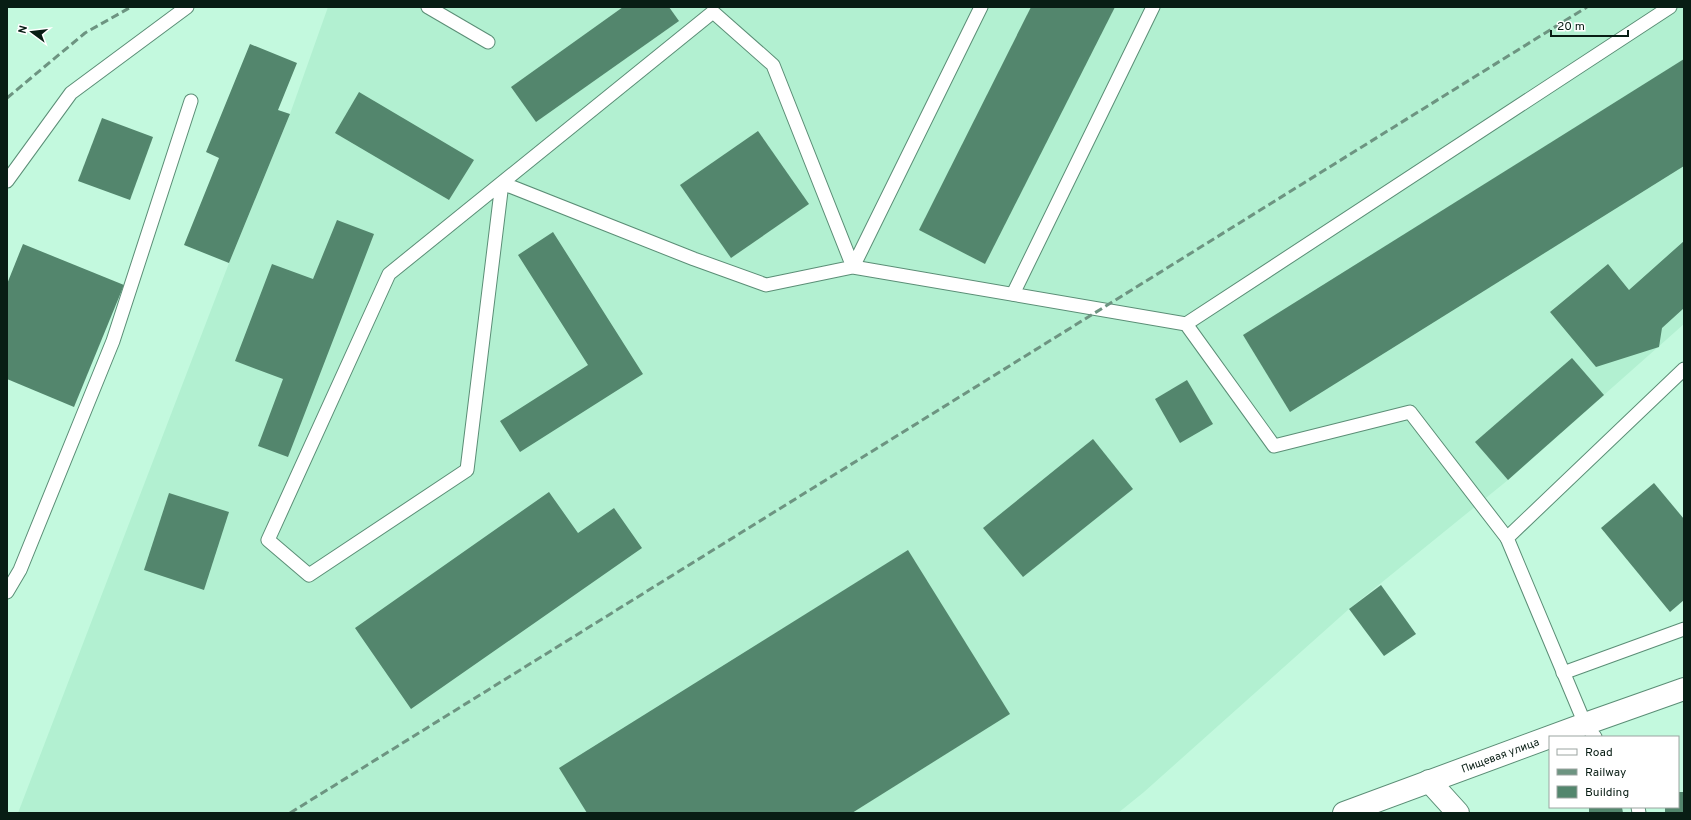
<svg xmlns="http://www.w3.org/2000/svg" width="1691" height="820" viewBox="0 0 1691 820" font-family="Overpass,sans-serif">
	<rect width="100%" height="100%" fill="#c3f9de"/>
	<path fill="#b2f0d1" d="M328,7H1684V324L1508,480L1349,609L1144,792L1118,813H18L229,263L290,114Z"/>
	<g fill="#53866d">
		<path d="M623,7H669L679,21L536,122L511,87Z"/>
		<path d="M1031,7H1115L985,264L919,230Z"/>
		<path d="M250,44L297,63L278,110L290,114L229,263L184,245L219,158L206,152Z"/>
		<path d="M1684,59V166L1290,412L1243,335Z"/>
		<path d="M359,92L474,160L449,200L335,133Z"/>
		<path d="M102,118L153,137L130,200L78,181Z"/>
		<path d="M758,131L809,204L731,258L680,185Z"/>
		<path d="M337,220L374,234L288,457L258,446L283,379L235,361L272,264L313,279Z"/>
		<path d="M553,232L643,374L520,452L500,421L588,365L518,255Z"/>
		<path d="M1684,241V308L1662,328L1659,347L1596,367L1550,312L1608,264L1629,290Z"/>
		<path d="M23,244L124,285L74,407L7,379V284Z"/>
		<path d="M1572,358L1604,395L1508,480L1475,442Z"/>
		<path d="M1187,380L1213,424L1180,443L1155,399Z"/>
		<path d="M1093,439L1133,489L1023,577L983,528Z"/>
		<path d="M1654,483L1684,519V600L1670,612L1601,528Z"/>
		<path d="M549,492L578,533L614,508L642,548L411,709L355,628Z"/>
		<path d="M169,493L229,512L204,590L144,570Z"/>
		<path d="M908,550L1010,714L852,813H587L559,768Z"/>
		<path d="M1381,585L1416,634L1384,656L1349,609Z"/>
		<path d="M1678,792H1684V813H1665V807H1678Z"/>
		<path d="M1589,807H1622L1623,813H1589Z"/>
	</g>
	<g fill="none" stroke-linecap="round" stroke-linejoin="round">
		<defs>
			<g id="service">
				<path d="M428,7L488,42"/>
				<path d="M981,7L853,267L766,285L694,259L502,183L467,470L309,575L268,540L389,274L713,12L773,65L853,267L1186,324L1274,446L1410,412L1507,538"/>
				<path d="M7,181L71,93L187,7"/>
				<path d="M1013,294L1153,7"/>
				<path d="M1186,324L1670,7"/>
				<path d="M7,592L20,570L113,341L191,101"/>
				<path d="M1563,673L1684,629"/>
				<path d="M1595,737L1585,724L1507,538L1684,369"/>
				<path d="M1638,807L1639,813"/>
			</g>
			<g id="secondary">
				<path d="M1429,781L1458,813"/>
				<path d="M1344,813L1585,724L1684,689"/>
			</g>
		</defs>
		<use href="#service" stroke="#5b8e76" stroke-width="15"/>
		<use href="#secondary" stroke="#5b8e76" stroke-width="24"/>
		<use href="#service" stroke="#fff" stroke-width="13"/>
		<use href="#secondary" stroke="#fff" stroke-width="22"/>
		<g stroke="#6d9481" stroke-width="3" stroke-dasharray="8 4" stroke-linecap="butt">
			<path d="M7,98L85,33L131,7"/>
			<path d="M290,813L1587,7"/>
		</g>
	</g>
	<g text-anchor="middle" stroke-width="3" stroke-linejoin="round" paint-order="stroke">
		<g font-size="11" fill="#081d14" stroke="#fff">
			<text transform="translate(1500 755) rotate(-20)" y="4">Пищевая улица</text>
		</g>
	</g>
	<rect width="1691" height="820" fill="none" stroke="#081d14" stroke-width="16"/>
	<rect x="1549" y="736" width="130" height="72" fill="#ffffff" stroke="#9ca5a1"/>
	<rect x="1557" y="749" width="20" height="6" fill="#ffffff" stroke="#9ca5a1"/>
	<text x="1585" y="756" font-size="12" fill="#081d14">Road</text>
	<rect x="1557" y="769" width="20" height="6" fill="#6d9481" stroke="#9ca5a1"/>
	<text x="1585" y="776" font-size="12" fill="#081d14">Railway</text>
	<rect x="1557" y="786" width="20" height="12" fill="#53866d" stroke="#9ca5a1"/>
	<text x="1585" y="796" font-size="12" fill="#081d14">Building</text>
	<g transform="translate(32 32) rotate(285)" stroke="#ffffff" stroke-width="3" paint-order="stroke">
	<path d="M0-3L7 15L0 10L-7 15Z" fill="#081d14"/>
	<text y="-6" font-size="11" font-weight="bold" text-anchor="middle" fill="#081d14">N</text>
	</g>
	<path d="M1551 30v6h77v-6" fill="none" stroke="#081d14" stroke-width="2"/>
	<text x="1557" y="30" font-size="12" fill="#081d14" stroke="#ffffff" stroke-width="3" paint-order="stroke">20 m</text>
</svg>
